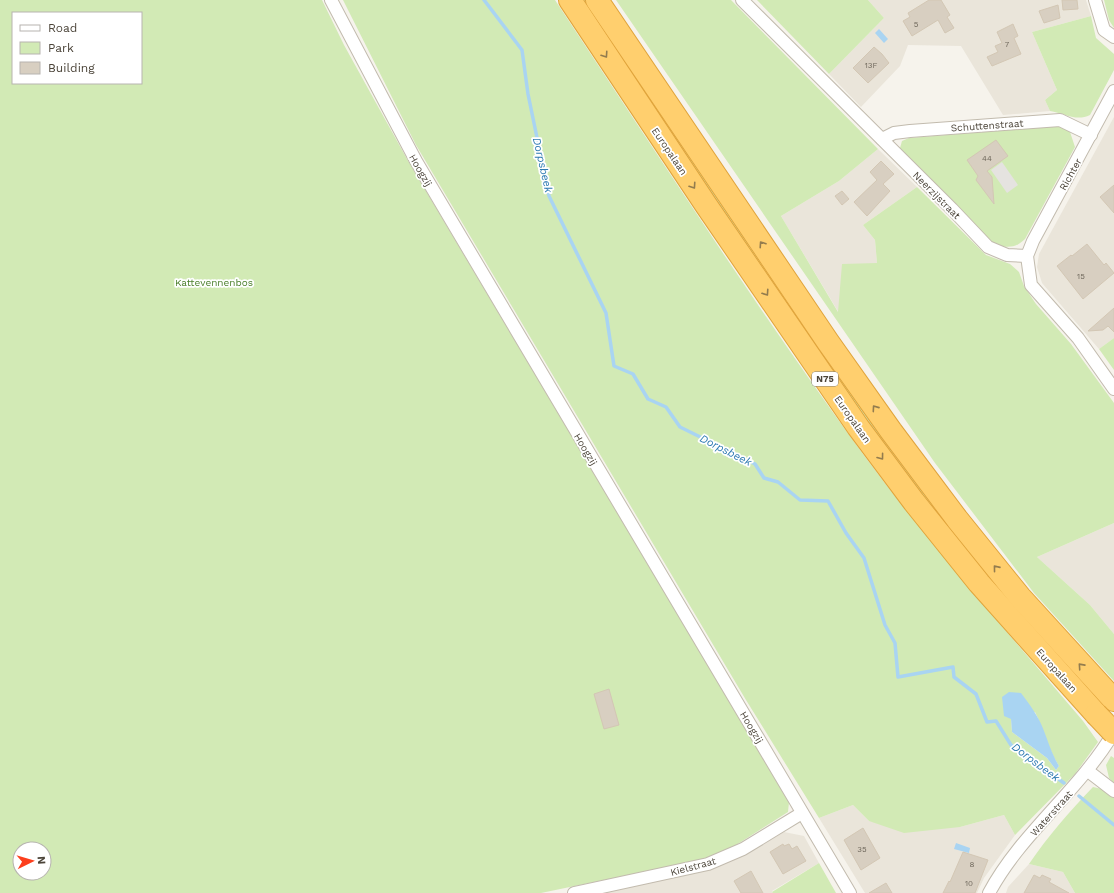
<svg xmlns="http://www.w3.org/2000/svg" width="1114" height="893" viewBox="0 0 1114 893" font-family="'Work Sans',sans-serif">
	<rect width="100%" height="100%" fill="#f6f3ec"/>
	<g fill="#eae5da">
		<path d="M868,0H1086L1091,16L1032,32L1057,90L1045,100L1050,111L1003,115L961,46L908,45L900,66L861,107L829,74L884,18Z"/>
		<path d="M1114,117V338L1099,349L1042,283L1037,267L1039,254Z"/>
		<path d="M878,149L917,187L863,225L875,240L877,263L839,313L781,216L839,181Z"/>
		<path d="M1114,523V634L1090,605L1037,557Z"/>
		<path d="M853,805L869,821L960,827L1004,815L1015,835L984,878L977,893H865L819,818Z"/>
		<path d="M784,832L804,836L819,863L772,891L773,893H600L747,853Z"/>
		<path d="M1029,864L1063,872L1075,893H1006L1008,887Z"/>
	</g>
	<g fill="#d2eab5" fill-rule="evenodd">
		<path d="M0,0H322L344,45L407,159L789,802L788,812L736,845L705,859L541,893H0ZM13,13H141V83H13ZM20,849H44V873H20Z"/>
		<path d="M343,0H555C656,152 755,306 863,454C932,547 1008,633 1083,721L1098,742L1075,774L1015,835L1004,815L960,827L904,833L869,821L853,805L819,818L746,700L416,145ZM1035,712C1044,730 1048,749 1059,766L1056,770L1047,758L1012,732L1011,718Z"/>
		<path d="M579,0H589L625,55L1110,708L1107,713L996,591L885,451Z"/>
		<path d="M616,0H731L878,149L839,181L781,216L838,312L842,264L877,263L875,240L863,225L917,187L986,255L1010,264L1019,272L1024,286L1036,304L1071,344L1114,403V523L1037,557L1090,605L1114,634V681L1034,593L935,463Z"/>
		<path d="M757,0H868L884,18L829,74Z"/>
		<path d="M1104,0H1114V28L1109,20Z"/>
		<path d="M1091,16L1096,38L1114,54V70L1090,115C1076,122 1064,113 1050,111L1045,100L1057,90L1032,32Z"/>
		<path d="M1059,126L1070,132L1075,147L1025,239C1015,249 1006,248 994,244L900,148L902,141L909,138Z"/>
		<path d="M1114,338V370L1099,349Z"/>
		<path d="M1111,756L1114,758V783L1109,778L1106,765Z"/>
		<path d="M1093,787L1102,789L1114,797V893H1075L1063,872L1029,864C1048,836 1070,811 1093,787Z"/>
		<path d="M819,863L836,893H773L772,892Z"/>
	</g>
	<path fill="#e5e3e0" d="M1002,162L1018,185L1007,193L991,170Z"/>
	<g fill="#a9d4f2">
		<path d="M879,29L888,39L884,43L875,33Z"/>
		<path d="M1009,692L1021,693C1030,705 1039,717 1044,731C1049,744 1052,754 1059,766L1056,770L1047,758L1012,732L1011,719L1004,716L1002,697Z"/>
		<path d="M956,843L970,848L969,853L954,849Z"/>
	</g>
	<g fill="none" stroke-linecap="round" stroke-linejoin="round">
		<g stroke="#a9d4f2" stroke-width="3.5">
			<path d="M484,0L522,50L528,94L549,196L606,313L614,366L633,374L648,399L666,407L680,427L755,464L764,478L778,482L800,500L828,501L846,533L864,558L885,625L895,643L898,677L953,667L954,677L976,694L987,722L996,721L1011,745L1064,783"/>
			<path d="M1079,796L1114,825"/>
		</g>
	</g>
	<g fill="#d8cfc1" stroke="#d3c7b4">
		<path d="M929,0H941L950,15L947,17L954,28L945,33L938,20L912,36L903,21L910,17L908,13Z"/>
		<path d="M1062,0H1077L1078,9L1063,10Z"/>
		<path d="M1058,5L1060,18L1044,23L1039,11Z"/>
		<path d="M1013,24L1018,36L1014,38L1021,54L992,66L987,57L998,52L995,46L1002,43L997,32Z"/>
		<path d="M874,47L882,54L889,63L868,83L853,68Z"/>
		<path d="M996,140L1008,156L987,171L992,177L994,204L976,180L978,176L967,160Z"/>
		<path d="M881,161L894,174L883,184L890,191L867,216L854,202L877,180L870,172Z"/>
		<path d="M1114,185V213L1100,197Z"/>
		<path d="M842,191L849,199L842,205L835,196Z"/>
		<path d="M1087,244L1104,265L1106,263L1114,273L1083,299L1057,266L1071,255L1072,256Z"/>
		<path d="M1114,308V332L1108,326L1103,330L1088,331Z"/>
		<path d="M609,689L619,725L604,729L594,694Z"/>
		<path d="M863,828L880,858L861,870L844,840Z"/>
		<path d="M783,844L784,846L789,844L792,849L797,846L806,861L783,874L770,852Z"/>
		<path d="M963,852L988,860L975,893H943L949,881L950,882Z"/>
		<path d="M751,871L763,893H741L734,881Z"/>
		<path d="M1034,875L1040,878L1042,875L1051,879L1049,882L1069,893H1024Z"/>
		<path d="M886,883L892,893H869Z"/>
	</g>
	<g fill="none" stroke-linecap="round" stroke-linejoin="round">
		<defs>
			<g id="street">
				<path d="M331,0L416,161L850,893"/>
				<path d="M742,0L952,209L988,247L1007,255L1027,256"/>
				<path d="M1095,0L1104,30L1114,37"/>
				<path d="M1114,91L1033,241L1027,256L1031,285L1078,338L1114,389"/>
				<path d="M882,139L894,133L910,131L1060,120L1091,135"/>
				<path d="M1088,771L1114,791"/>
				<path d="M574,893L708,864L743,849L802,813"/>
				<path d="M989,893C1021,833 1079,791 1114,732"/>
			</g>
			<g id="highway">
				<path d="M570,0L706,205L858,427L914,502L979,583L1096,714"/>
				<path d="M597,0L828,342L891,431L957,519L1020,597L1114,700"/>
			</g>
		</defs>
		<use href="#street" stroke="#c2bbae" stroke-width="14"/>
		<use href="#highway" stroke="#e0a43c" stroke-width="24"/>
		<use href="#street" stroke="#fff" stroke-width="12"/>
		<use href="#highway" stroke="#ffcf6e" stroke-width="22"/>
		<defs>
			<path id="highway-bridge" d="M1096,714L1114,733"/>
		</defs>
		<use href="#highway-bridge" stroke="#e0a43c" stroke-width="24" stroke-linecap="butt"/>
		<use href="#highway-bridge" stroke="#ffcf6e" stroke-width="22"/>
	</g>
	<defs><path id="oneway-chevron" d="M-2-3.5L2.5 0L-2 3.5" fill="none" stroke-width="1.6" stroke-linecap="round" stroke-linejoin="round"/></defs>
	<g stroke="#937c4e">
		<use href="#oneway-chevron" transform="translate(605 55) rotate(56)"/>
		<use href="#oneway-chevron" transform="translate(693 186) rotate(56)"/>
		<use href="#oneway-chevron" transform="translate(762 244) rotate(-124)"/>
		<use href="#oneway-chevron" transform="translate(766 293) rotate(56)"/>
		<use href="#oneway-chevron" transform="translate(875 408) rotate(-125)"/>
		<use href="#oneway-chevron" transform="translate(881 457) rotate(53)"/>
		<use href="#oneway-chevron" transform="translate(996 568) rotate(-129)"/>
		<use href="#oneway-chevron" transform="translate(1081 666) rotate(-132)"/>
	</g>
	<g text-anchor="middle" stroke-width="3.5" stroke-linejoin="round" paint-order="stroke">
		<g font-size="8" fill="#6e675b">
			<text x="916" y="27">5</text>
			<text x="1007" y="47">7</text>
			<text x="871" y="68">13F</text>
			<text x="987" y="161">44</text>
			<text x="1081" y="279">15</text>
			<text x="862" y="852">35</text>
			<text x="972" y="867">8</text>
			<text x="969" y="886">10</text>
		</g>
		<rect fill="#fff" stroke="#817c74" stroke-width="1" x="812" y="372" width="26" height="14" rx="3"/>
		<g font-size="9" font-weight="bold" fill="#4b4439">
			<text x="825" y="382">N75</text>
		</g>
		<g font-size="10" fill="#4b4439" stroke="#fff">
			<text transform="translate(987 125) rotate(-4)" y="4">Schuttenstraat</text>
			<text transform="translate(670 151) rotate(56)" y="4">Europalaan</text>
			<text transform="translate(421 170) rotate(60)" y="4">Hoogzij</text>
			<text transform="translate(1070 174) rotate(-61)" y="4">Richter</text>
			<text transform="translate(937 195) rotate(45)" y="4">Neerzijstraat</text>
			<text transform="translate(853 419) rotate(55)" y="4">Europalaan</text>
			<text transform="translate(586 449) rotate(59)" y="4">Hoogzij</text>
			<text transform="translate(1057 670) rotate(48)" y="4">Europalaan</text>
			<text transform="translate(752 727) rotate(59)" y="4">Hoogzij</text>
			<text transform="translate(1051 813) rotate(-48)" y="4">Waterstraat</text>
			<text transform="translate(693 866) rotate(-15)" y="4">Kielstraat</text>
		</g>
		<g font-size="10" fill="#4a7f2a" stroke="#fff">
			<text x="214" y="286">Kattevennenbos</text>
		</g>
		<g font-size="11" font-style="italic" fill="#2e7ab2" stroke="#fff">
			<text transform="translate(543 165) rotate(77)" y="4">Dorpsbeek</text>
			<text transform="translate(726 450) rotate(27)" y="4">Dorpsbeek</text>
			<text transform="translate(1036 762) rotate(37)" y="4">Dorpsbeek</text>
		</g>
	</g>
	<rect x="12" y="12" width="130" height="72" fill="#ffffff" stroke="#b7b4b0"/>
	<rect x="20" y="25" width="20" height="6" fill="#ffffff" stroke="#b7b4b0"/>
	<text x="48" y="32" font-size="12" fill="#4b4439">Road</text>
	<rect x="20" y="42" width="20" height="12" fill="#d2eab5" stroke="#b7b4b0"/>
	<text x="48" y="52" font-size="12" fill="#4b4439">Park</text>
	<rect x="20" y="62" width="20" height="12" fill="#d8cfc1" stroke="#b7b4b0"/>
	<text x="48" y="72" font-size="12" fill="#4b4439">Building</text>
	<g transform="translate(32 861) rotate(85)"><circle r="19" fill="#ffffff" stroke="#b7b4b0"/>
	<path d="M0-3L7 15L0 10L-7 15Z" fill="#fc3f1d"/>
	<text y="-6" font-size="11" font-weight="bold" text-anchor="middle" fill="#4b4439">N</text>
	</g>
</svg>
